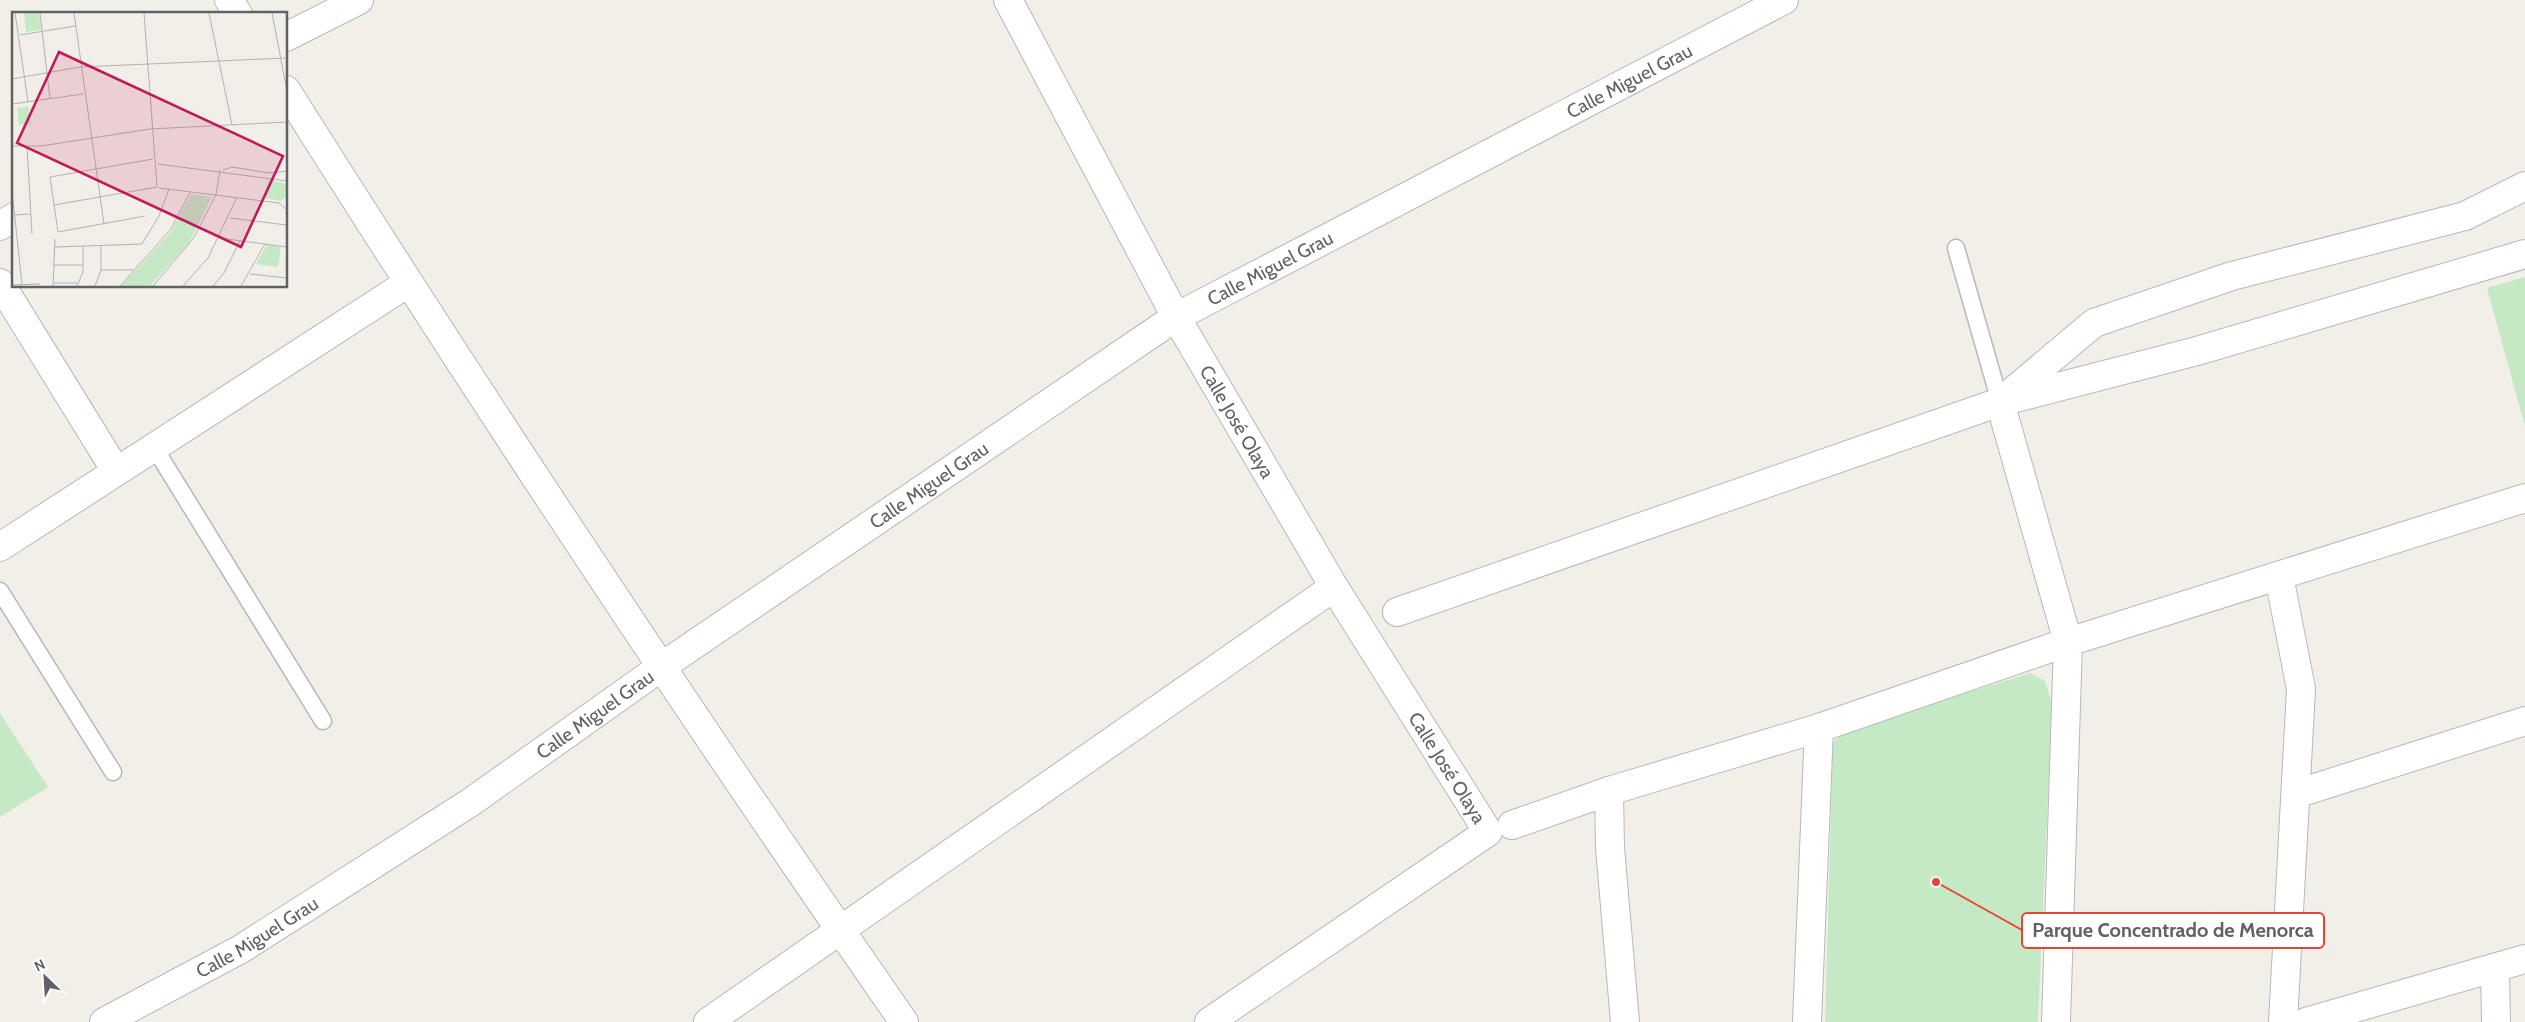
<svg xmlns="http://www.w3.org/2000/svg" width="2525" height="1022" viewBox="0 0 2525 1022" font-family="Cabin,sans-serif">
	<rect width="100%" height="100%" fill="#f1efe8"/>
	<g fill="#c5e8c5">
		<path d="M2525,277V426L2487,288Z"/>
		<path d="M2030,673L2045,681L2052,704L2038,1022H1825L1833,742L1846,731Z"/>
		<path d="M0,713L48,787L0,817Z"/>
	</g>
	<g fill="none" stroke-linecap="round" stroke-linejoin="round">
		<defs>
			<g id="service">
				<path d="M1956,248L2000,402"/>
				<path d="M154,447L323,721"/>
				<path d="M0,591L113,772"/>
			</g>
			<g id="minor">
				<path d="M229,0L238,14"/>
				<path id="s1" d="M1008,0L1176,317L1334,587L1488,832L1209,1022"/>
				<path d="M286,37L359,0"/>
				<path d="M286,90C485,405 691,716 904,1022"/>
				<path d="M0,226L14,217"/>
				<path d="M0,283L116,471"/>
				<path d="M2006,397L2094,323L2232,276L2465,216L2525,186"/>
				<path d="M2000,402L2068,642L2056,1022"/>
				<path d="M0,547L408,283"/>
				<path d="M2279,576L2301,689L2283,1022"/>
				<path d="M1397,612L2000,402L2197,351L2525,254"/>
				<path d="M1609,791L1610,848L1625,1022"/>
				<path d="M2296,794L2525,721"/>
				<path d="M1512,825L1609,791L1819,728L2068,642L2525,498"/>
				<path d="M2495,968L2496,1022"/>
				<path id="s2" d="M104,1022L241,949L471,802L661,667L1176,317L1784,0"/>
				<path d="M708,1022L1334,587"/>
				<path d="M1807,1022L1819,728"/>
				<path d="M2306,1022L2525,959"/>
			</g>
		</defs>
		<use href="#service" stroke="#b5b8bc" stroke-width="19"/>
		<use href="#minor" stroke="#b5b8bc" stroke-width="30"/>
		<use href="#service" stroke="#fff" stroke-width="16"/>
		<use href="#minor" stroke="#fff" stroke-width="28"/>
	</g>
	<g text-anchor="middle" stroke-width="4" stroke-linejoin="round" paint-order="stroke">
		<g font-size="19" fill="#5f6368" stroke="#fff">
			<text dy="7" stroke="none"><textPath href="#s2" startOffset="1795">Calle Miguel Grau</textPath></text>
			<text dy="7" stroke="none"><textPath href="#s2" startOffset="1390">Calle Miguel Grau</textPath></text>
			<text dy="7" stroke="none"><textPath href="#s1" startOffset="480">Calle José Olaya</textPath></text>
			<text dy="7" stroke="none"><textPath href="#s2" startOffset="985">Calle Miguel Grau</textPath></text>
			<text dy="7" stroke="none"><textPath href="#s2" startOffset="580">Calle Miguel Grau</textPath></text>
			<text dy="7" stroke="none"><textPath href="#s1" startOffset="885">Calle José Olaya</textPath></text>
			<text dy="7" stroke="none"><textPath href="#s2" startOffset="175">Calle Miguel Grau</textPath></text>
		</g>
	</g>
	<g transform="translate(12 12)">
		<rect width="275" height="275" fill="#f1efe8"/>
		<path d="M12,1H27L29,18L14,20ZM16,94L19,112L7,113L5,96ZM256,168L275,172V184L269,189L253,186ZM179,182L200,185L177,231L138,274H109L158,221ZM255,233L269,235L266,255L244,252Z" fill="#c5e8c5"/>
		<path fill="none" stroke="#b3b3b1" stroke-width="1" d="M3,1L16,90M28,1L38,87M62,1L92,212M197,1L220,113M260,1L275,79M8,23L63,14M0,67L68,55L275,46M0,92L71,82M0,134H29L138,117L275,110M15,135L20,222M146,152L275,169M211,158L220,155L257,161L275,159M147,176L267,191L275,198M0,179L10,272L7,274M42,193L145,175L132,1M3,203L18,202M133,204L46,220L38,165L141,147M218,206L275,213M207,226L275,235M43,235L130,232L147,204L157,177M42,253H71M89,258H122M238,262L275,266M41,271H65M0,273L28,272M41,274L43,227M65,274L71,260V234M83,274L89,258V234M108,274L159,217L178,180M141,274L181,227L204,183L208,158M171,274L196,246L225,185M201,274L212,261L228,229M229,274L253,232"/>
		<path fill="#c2185b" fill-opacity="0.15" stroke="#c2185b" stroke-width="2.5" d="M47,40L271,144L229,235L5,131Z"/>
		<rect width="275" height="275" fill="none" stroke="#5f6368" stroke-width="2.5"/>
	</g>
	<path fill="none" stroke="#ea4335" stroke-width="2" d="M1936 882L2022 930"/>
	<circle fill="#ea4335" stroke="#fff" stroke-width="2" cx="1936" cy="882" r="5"/>
	<rect fill="#fff" stroke="#ea4335" stroke-width="2" x="2022" y="913" width="302" height="35" rx="5"/>
	<g font-size="20" text-anchor="middle" font-weight="bold" fill="#5f6368">
		<text x="2173" y="937">Parque Concentrado de Menorca</text>
	</g>
	<g transform="translate(45 977) rotate(335)" stroke="#ffffff" stroke-width="4" paint-order="stroke">
	<path d="M0-4L9 19L0 12L-9 19Z" fill="#5f6368"/>
	<text y="-8" font-size="14" font-weight="bold" text-anchor="middle" fill="#5f6368">N</text>
	</g>
</svg>
